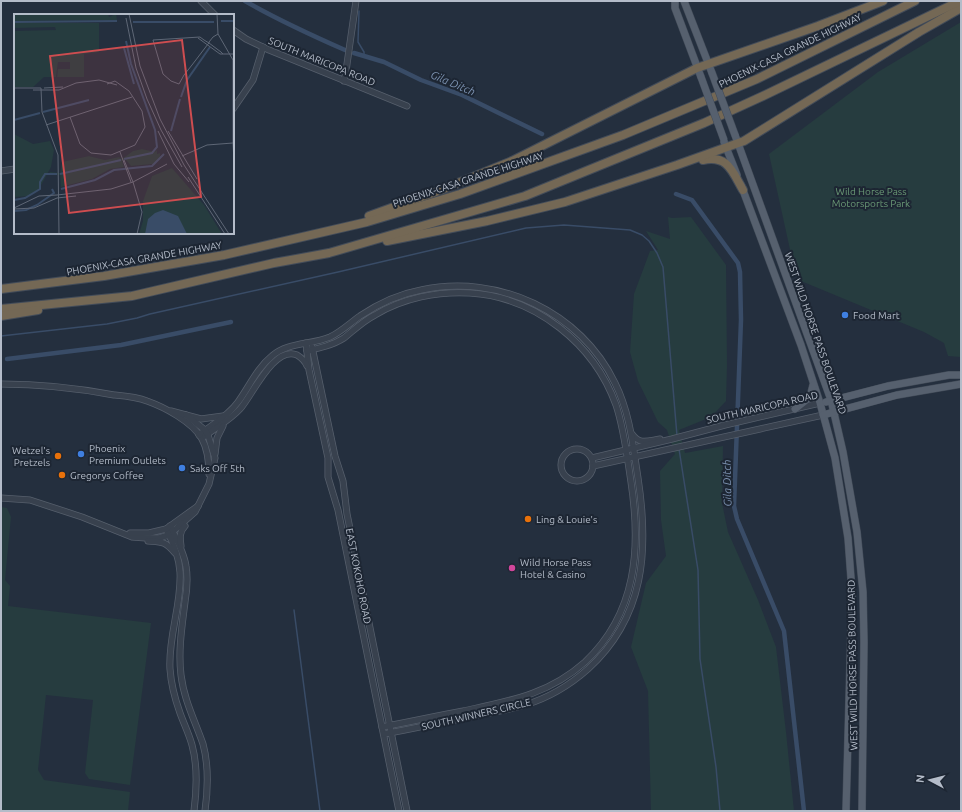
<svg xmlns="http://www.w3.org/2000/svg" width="962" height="812" viewBox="0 0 962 812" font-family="Ubuntu,sans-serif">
	<rect width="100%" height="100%" fill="#242f3e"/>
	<g fill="#263c3f">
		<path d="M961,22V357L948,356L944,343L924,332L801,281L791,254L769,154L878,72Z"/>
		<path d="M668,217L672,218L691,217L726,265L727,365L726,401L711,417L679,430L685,453L723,446L722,503L728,532L758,600L776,647L786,732L794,811H651L648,691L631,647L646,583L666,556L661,520L660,471L675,454L667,430L658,422L638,381L630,352L634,294L650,251L658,250L646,231L670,239Z"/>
		<path d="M1,507L7,508L11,517L5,580L10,586L8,606L151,623L130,785L89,779L85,773L93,700L46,695L38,770L44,780L130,792L128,811H1Z"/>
	</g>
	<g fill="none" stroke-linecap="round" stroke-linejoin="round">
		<g stroke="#394c67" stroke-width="1.5">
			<path d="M359,11L358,42L364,52V56"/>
			<path d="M1,336L107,324L137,318L150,314L338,272L526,228L564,225L630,230L642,235L649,241L657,253L663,267L677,436"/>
			<path d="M679,449L698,570L700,659L716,767L720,811"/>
			<path d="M294,610L320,811"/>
		</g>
		<g stroke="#394c67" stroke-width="4.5">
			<path d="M245,1C278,20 311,35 345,50"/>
			<path d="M354,53L384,62L421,80L462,95L542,134"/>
			<path d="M676,194L692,200L738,263L740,272L741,320L734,506L737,519L784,631L804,811"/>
			<path d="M7,359L121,345L231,322"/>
		</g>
		<defs>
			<g id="minor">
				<path d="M201,1L215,15"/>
				<path d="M233,30L246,39L269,50L407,106"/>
				<path d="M344,81L346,71L356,1"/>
				<path d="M233,109L253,80L263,47"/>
				<path d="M1,171L15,169"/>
				<path d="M306,343L309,370L328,458V477L338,510L399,811"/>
				<path d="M312,347L335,456L343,481L347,514L407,811"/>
				<path d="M307,351C320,348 333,345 344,338C354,330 363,321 375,315C403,298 438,291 470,293C536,297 594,344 616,405C624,429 627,456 631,482C641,548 637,613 585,662C548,695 509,701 463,711C436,716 409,722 382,727"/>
				<path d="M1,384C39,384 77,388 114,395C125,396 137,397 147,401C164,407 193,422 202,439C208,450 209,462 209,474"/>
				<path d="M171,411L201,419L223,416"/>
				<path d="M632,434C640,445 647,441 660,439"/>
				<path d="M199,435C213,424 228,416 238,402C249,387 257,368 272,356C288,342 311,345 330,337C341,332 350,323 360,316C378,304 399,294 421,290C498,273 581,312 615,383C630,413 633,446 638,478C649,550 645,617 588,669C570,685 548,698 525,705C506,711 485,713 465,718C438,723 411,729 384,734"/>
				<path d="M205,436C217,427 230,420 240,409C252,396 274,345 297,355C302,358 305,361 307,366"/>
				<circle cx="577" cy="465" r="16"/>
				<path d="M215,454L217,438L223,426"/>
				<path d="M592,458L672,439L725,425L820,403"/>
				<path d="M593,466L823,415"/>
				<path d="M1,498L30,500L82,517L132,537L146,538H159L169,535L195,512L209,484L215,458L208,435L205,430L186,415"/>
				<path d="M170,526C176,538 184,552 186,566C188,578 187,590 185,602C182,626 178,651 181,675C184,700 195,721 203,744C209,766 208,789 205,811"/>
				<path d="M166,529C173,542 179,556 180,572C182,604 168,636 170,669C171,684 175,699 180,713C184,724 189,734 192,745C198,767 197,788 194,811"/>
				<path d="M130,533H149L166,529L198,506"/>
				<path d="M148,541C162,542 165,541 175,553"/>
				<path d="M181,546C180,538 179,532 185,526"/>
			</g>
			<g id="major">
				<path d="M675,1V8L701,77"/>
				<path d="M684,1L712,73"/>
				<path d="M735,135L831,400L843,452L857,532L863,592L864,642L862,811"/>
				<path d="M724,142L737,175"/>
				<path d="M741,185L801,345L820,403L835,458L848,538L852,592L846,811"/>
				<path d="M826,402L888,386L949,375H961"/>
				<path d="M795,409L810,397L813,385"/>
				<path d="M823,415L897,395L961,384"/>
			</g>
			<g id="highway">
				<path d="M703,160C728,155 732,171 743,190"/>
				<path d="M369,216L441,190L512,161L697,68L818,26L883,1"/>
				<path d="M387,241L487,221L565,202L677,165L744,141L919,32L961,8"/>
				<path d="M1,289L104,276L224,255L367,222L460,194L623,135L757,79L915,1"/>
				<path d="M1,309L132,296L274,263L329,253L525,196L704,123L763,96L960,1"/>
				<path d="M1,316L38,310"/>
			</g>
		</defs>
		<use href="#minor" stroke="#565f6c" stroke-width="7"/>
		<use href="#major" stroke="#414a57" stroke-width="8"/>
		<use href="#highway" stroke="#434c59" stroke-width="10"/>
		<use href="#minor" stroke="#38414e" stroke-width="5.5"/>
		<use href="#major" stroke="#56606e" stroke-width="7"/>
		<use href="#highway" stroke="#746855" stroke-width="8"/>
		<defs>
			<g id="major-bridge">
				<path d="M712,73L735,135"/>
				<path d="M701,77L724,140"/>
			</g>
		</defs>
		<use href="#major-bridge" stroke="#414a57" stroke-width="8" stroke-linecap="butt"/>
		<use href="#major-bridge" stroke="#56606e" stroke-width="7"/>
	</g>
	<g fill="#3f7fe0" stroke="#1d2633" stroke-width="1.5">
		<circle cx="845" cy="315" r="4"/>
		<circle cx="81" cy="454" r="4"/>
		<circle cx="182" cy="468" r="4"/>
	</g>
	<g fill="#e8710a" stroke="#1d2633" stroke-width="1.5">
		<circle cx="58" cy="456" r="4"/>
		<circle cx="62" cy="475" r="4"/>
		<circle cx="528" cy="519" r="4"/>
	</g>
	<circle fill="#d1479c" stroke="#1d2633" stroke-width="1.5" cx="512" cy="568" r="4"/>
	<g text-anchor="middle" stroke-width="4" stroke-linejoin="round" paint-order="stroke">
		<g font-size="10" fill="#b4bcc9" stroke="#1d2633">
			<text transform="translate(790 50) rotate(-26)" y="4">PHOENIX-CASA GRANDE HIGHWAY</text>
			<text transform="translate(322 61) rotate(22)" y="4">SOUTH MARICOPA ROAD</text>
			<text transform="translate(468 179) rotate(-18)" y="4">PHOENIX-CASA GRANDE HIGHWAY</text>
			<text transform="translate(144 258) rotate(-10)" y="4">PHOENIX-CASA GRANDE HIGHWAY</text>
			<text transform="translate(816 333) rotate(71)" y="4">WEST WILD HORSE PASS BOULEVARD</text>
			<text transform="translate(762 407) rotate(-13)" y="4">SOUTH MARICOPA ROAD</text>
			<text transform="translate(359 576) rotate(79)" y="4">EAST KOKOHO ROAD</text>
			<text transform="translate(852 665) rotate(-91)" y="4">WEST WILD HORSE PASS BOULEVARD</text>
			<text transform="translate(476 714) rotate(-13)" y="4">SOUTH WINNERS CIRCLE</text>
		</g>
		<g font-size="10" fill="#6b9a76" stroke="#1d2633">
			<text x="871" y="195">Wild Horse Pass<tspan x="871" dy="12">Motorsports Park</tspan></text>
		</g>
		<g font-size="10" fill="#b4bcc9" stroke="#1d2633" text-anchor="start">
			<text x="853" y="319">Food Mart</text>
			<text x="89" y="452">Phoenix<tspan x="89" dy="12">Premium Outlets</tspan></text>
			<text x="50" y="454" text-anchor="end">Wetzel's<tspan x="50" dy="12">Pretzels</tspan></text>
			<text x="190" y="472">Saks Off 5th</text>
			<text x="70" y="479">Gregorys Coffee</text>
			<text x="536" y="523">Ling &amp; Louie's</text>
			<text x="520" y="566">Wild Horse Pass<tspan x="520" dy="12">Hotel &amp; Casino</tspan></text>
		</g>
		<g font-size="11" font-style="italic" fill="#7c92b1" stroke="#1d2633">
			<text transform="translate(453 83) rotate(23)" y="4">Gila Ditch</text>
			<text transform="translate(727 483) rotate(-91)" y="4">Gila Ditch</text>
		</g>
	</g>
	<g transform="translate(14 14)">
		<rect width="220" height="220" fill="#242f3e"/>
		<path d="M0,0H94L95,3L102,0L103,6L0,7ZM0,9H85V38L70,40V63H43L44,55H56V48H44L42,63H30L19,73H0V17L42,16L41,13L0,14ZM0,120L19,130L36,127L40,136L37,153L25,175L15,182L0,183ZM128,135L141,138L143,136V140L146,139V143L139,150L117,152L111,145L108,147L110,153L96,155L78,165L47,173L46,161L35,160L36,158L46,159L48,148L75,142L91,146L105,143L108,145L119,137ZM158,154L190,191L208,220H125L129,207V187L138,162Z" fill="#263c3f"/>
		<path d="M149,196L164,202L173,220H131L134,205L141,199Z" fill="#394c67"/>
		<path fill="none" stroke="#394c67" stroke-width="2" d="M207,7H220M0,8L103,7M119,8H200M110,34L120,70M167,83L173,66L196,33M29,98L75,86M0,106L26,99M157,117L166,85M110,145L138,139L143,133L141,116L117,50L112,27M46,160L107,146M47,175L81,166L100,156L138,152L150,140M0,186L11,184L26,175V168L31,160H43M0,197L12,196L23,191L40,179L38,175"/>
		<path fill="none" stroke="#5e6776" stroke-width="1" d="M115,0L126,52L146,105L170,151L215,220M112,4L122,54L133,85L147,116L168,153M204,20L199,23L195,28V29L194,30L178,51L170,61L165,70L157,67L149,60L139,26L186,23L190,26L195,29L207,38L209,40M184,24L206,40H220M0,74H27L28,98L44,141L45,220M30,74L49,73M19,76H45L62,69L85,66L103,71M56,103L66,130L77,139L97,141L121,131L131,113L128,97L115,77L101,67L93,70M32,111L118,83M144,117L160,150L175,168M154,117L183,165M219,129L220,148M106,138L117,168M168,142L193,131L219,129V46L204,20L203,0M110,146L119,168M174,163L211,220M119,168L128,198L123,220M43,181L97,175L119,168L153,150M43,184L62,182M0,194L25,182L43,181M0,195L20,194L43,184"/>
		<path fill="#ce4d50" fill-opacity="0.15" stroke="#ce4d50" stroke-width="2" d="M168,26L187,183L55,199L36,42Z"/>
		<rect width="220" height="220" fill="none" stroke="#b4bcc9" stroke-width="2"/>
	</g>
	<rect width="962" height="812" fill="none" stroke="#b4bcc9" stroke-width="4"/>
	<g transform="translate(930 780) rotate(277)" stroke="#1d2633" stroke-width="3" paint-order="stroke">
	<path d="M0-3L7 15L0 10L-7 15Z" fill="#b4bcc9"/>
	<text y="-6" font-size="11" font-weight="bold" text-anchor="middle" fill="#b4bcc9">N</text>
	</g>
</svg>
